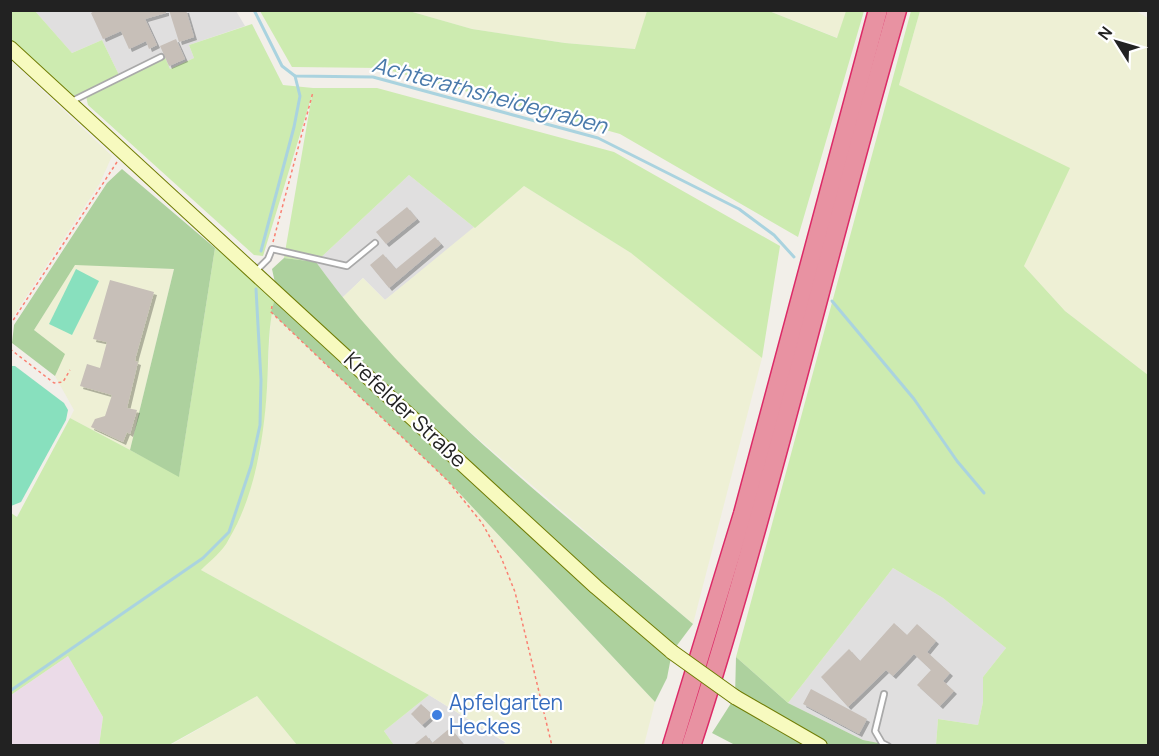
<svg xmlns="http://www.w3.org/2000/svg" width="1159" height="756" viewBox="0 0 1159 756" font-family="Manrope,sans-serif">
	<defs>
		<filter id="shadow"><feDropShadow dx="3" dy="3" stdDeviation="0" flood-color="#0004"/></filter>
	</defs>
	<rect width="100%" height="100%" fill="#f2efe9"/>
	<g fill="#e0dfdf">
		<path d="M35,11H236L245,26L189,45L194,58L170,69L163,54L119,75L102,40L72,53Z"/>
		<path d="M409,175L475,228L385,300L363,278L342,298L316,262Z"/>
		<path d="M893,568L943,598L1006,648L983,677V702L978,725L938,719L936,745H889L863,740L788,703Z"/>
		<path d="M429,695L506,743L502,746L394,745L384,731Z"/>
	</g>
	<path fill="#ebdbe8" d="M68,656L103,717L99,745L11,746V695Z"/>
	<g fill="#eef0d5">
		<path d="M1134,10L1148,18V375L1065,311L1024,266L899,85L920,11Z"/>
		<path d="M409,11H647L636,49L565,43L472,29Z"/>
		<path d="M769,11H846L838,38Z"/>
		<path d="M11,61L112,156L100,183L11,320Z"/>
		<path d="M524,186L636,256L762,358L693,624L460,423L393,359L342,298L363,278L385,300Z"/>
		<path d="M75,264L174,269L130,450L70,418L74,410L55,376L64,354L34,330Z"/>
		<path d="M271,312L448,481L655,702L644,745H502L506,742L429,695L201,570L229,540L246,500L260,452L267,390Z"/>
		<path d="M257,696L297,745L169,746Z"/>
	</g>
	<g fill="#cdebb0">
		<path d="M11,11H35L72,53L102,40L119,75L75,98L11,40Z"/>
		<path d="M260,11H409L472,29L565,43L635,49L647,11H769L837,38L846,11H864L798,237L620,134L381,68L292,67Z"/>
		<path d="M911,11H920L899,85L1070,168L1024,266L1065,311L1148,375V745H936L938,719L978,725L983,702V677L1006,648L943,598L893,568L788,703L736,657Z"/>
		<path d="M252,24L283,85L313,88H377L614,152L780,246L762,358L631,253L524,186L475,228L409,175L316,262L284,258L312,95L263,256L254,255L88,105L86,96L165,57L170,69L194,58L189,45Z"/>
		<path d="M215,248L277,292C267,323 269,356 267,388C264,438 255,495 229,539C223,551 210,561 201,570L429,695L384,731L394,745H297L257,696L169,745L99,746L103,717L68,656L11,695V513L17,517L70,418L179,476Z"/>
	</g>
	<g fill="#add19e">
		<path d="M122,169L215,248L179,477L130,450L174,269L75,265L34,330L65,354L55,376L12,343L14,325L107,183Z"/>
		<path d="M284,258L316,262C418,404 561,510 693,624L672,652L667,678L655,702L448,481L271,312L277,292L272,269Z"/>
		<path d="M736,657L788,703L863,740L889,745H735L712,733L735,697Z"/>
	</g>
	<g fill="#88e0be">
		<path d="M76,269L99,281L72,335L49,324Z"/>
		<path d="M10,366H15L64,403L68,410L66,420L21,502L11,506Z"/>
	</g>
	<g fill="none" stroke-linecap="round" stroke-linejoin="round">
		<g stroke="#aad3df" stroke-width="3">
			<path d="M254,10L282,66L295,76L373,77L598,138L739,209L774,235L794,257"/>
			<path d="M261,251L294,127L300,96L295,76"/>
			<path d="M832,301L914,399L957,461L984,493"/>
			<path d="M10,691L203,558L229,532L251,466L260,425L261,380L256,289"/>
		</g>
	</g>
	<g fill="#c7bfb8" filter="url(#shadow)">
		<path d="M96,10H166V13L145,19L157,45L149,49L146,41L129,49L121,31L103,39L91,13Z"/>
		<path d="M169,10H186L194,37L179,42Z"/>
		<path d="M176,39L185,59L169,66L160,46Z"/>
		<path d="M407,207L417,219L386,244L376,232Z"/>
		<path d="M435,237L441,244L389,288L370,265L383,254L396,269Z"/>
		<path d="M110,280L154,292L136,356L135,361L138,362L127,408L137,410L130,434L127,432L123,442L91,427L95,419L105,416L112,395L80,386L87,364L100,368L107,342L93,339Z"/>
		<path d="M894,623L907,635L917,624L936,641L927,652L950,673L943,681L954,691L940,706L917,685L931,670L914,654L893,676L886,670L848,707L821,677L849,649L860,661Z"/>
		<path d="M811,689L867,719L859,734L803,704Z"/>
		<path d="M421,704L433,715L422,725L411,714Z"/>
		<path d="M450,728L465,746H412L426,735L432,743Z"/>
	</g>
	<g fill="none" stroke-linecap="round" stroke-linejoin="round">
		<defs>
			<g id="service">
				<path d="M72,101L161,57"/>
				<path d="M256,271L268,259L272,249L347,266L375,243"/>
				<path d="M884,694L875,731L882,743L888,746"/>
			</g>
			<g id="secondary">
				<path d="M10,48L596,587L672,652"/>
				<path d="M735,697L820,746"/>
			</g>
			<g id="motorway">
				<path d="M672,746L743,514L878,10"/>
				<path d="M691,746C770,503 826,255 897,10"/>
			</g>
		</defs>
		<use href="#service" stroke="#a9a9a9" stroke-width="8"/>
		<use href="#secondary" stroke="#707d05" stroke-width="16"/>
		<use href="#motorway" stroke="#dc2a67" stroke-width="21"/>
		<g stroke="#fa8072" stroke-width="1.5" stroke-dasharray="3 3" stroke-linecap="butt">
			<path d="M273,242L313,92"/>
			<path d="M272,306L271,312L448,481L482,523L501,557L515,592L552,746"/>
			<path d="M10,325L117,162"/>
			<path d="M10,349L54,383L63,382L70,370"/>
		</g>
		<use href="#service" stroke="#fff" stroke-width="4.5"/>
		<use href="#secondary" stroke="#f7fabf" stroke-width="14"/>
		<use href="#motorway" stroke="#e892a2" stroke-width="18"/>
		<defs>
			<path id="secondary-bridge" d="M672,652L735,697"/>
		</defs>
		<use href="#secondary-bridge" stroke="#707d05" stroke-width="16" stroke-linecap="butt"/>
		<use href="#secondary-bridge" stroke="#f7fabf" stroke-width="14"/>
	</g>
	<circle fill="#3f7fe0" stroke="#fff" stroke-width="2" cx="437" cy="715" r="6"/>
	<g text-anchor="middle" stroke-width="4.5" stroke-linejoin="round" paint-order="stroke">
		<g font-size="21" fill="#222" stroke="#fff">
			<text transform="translate(405 410) rotate(43)" y="7">Krefelder Straße</text>
		</g>
		<g font-size="21" fill="#366cbe" stroke="#fff" text-anchor="start">
			<text x="449" y="710">Apfelgarten<tspan x="449" dy="24">Heckes</tspan></text>
		</g>
		<g font-size="22" font-style="italic" fill="#4a7aab" stroke="#fff">
			<text transform="translate(490 95) rotate(15)" y="8">Achterathsheidegraben</text>
		</g>
	</g>
	<rect width="1159" height="756" fill="none" stroke="#222222" stroke-width="24"/>
	<g transform="translate(1117 42) rotate(307)" stroke="#ffffff" stroke-width="4.5" paint-order="stroke">
	<path d="M0-4.5L10 22L0 15L-10 22Z" fill="#222222"/>
	<text y="-9" font-size="16" font-weight="bold" text-anchor="middle" fill="#222222">N</text>
	</g>
</svg>
